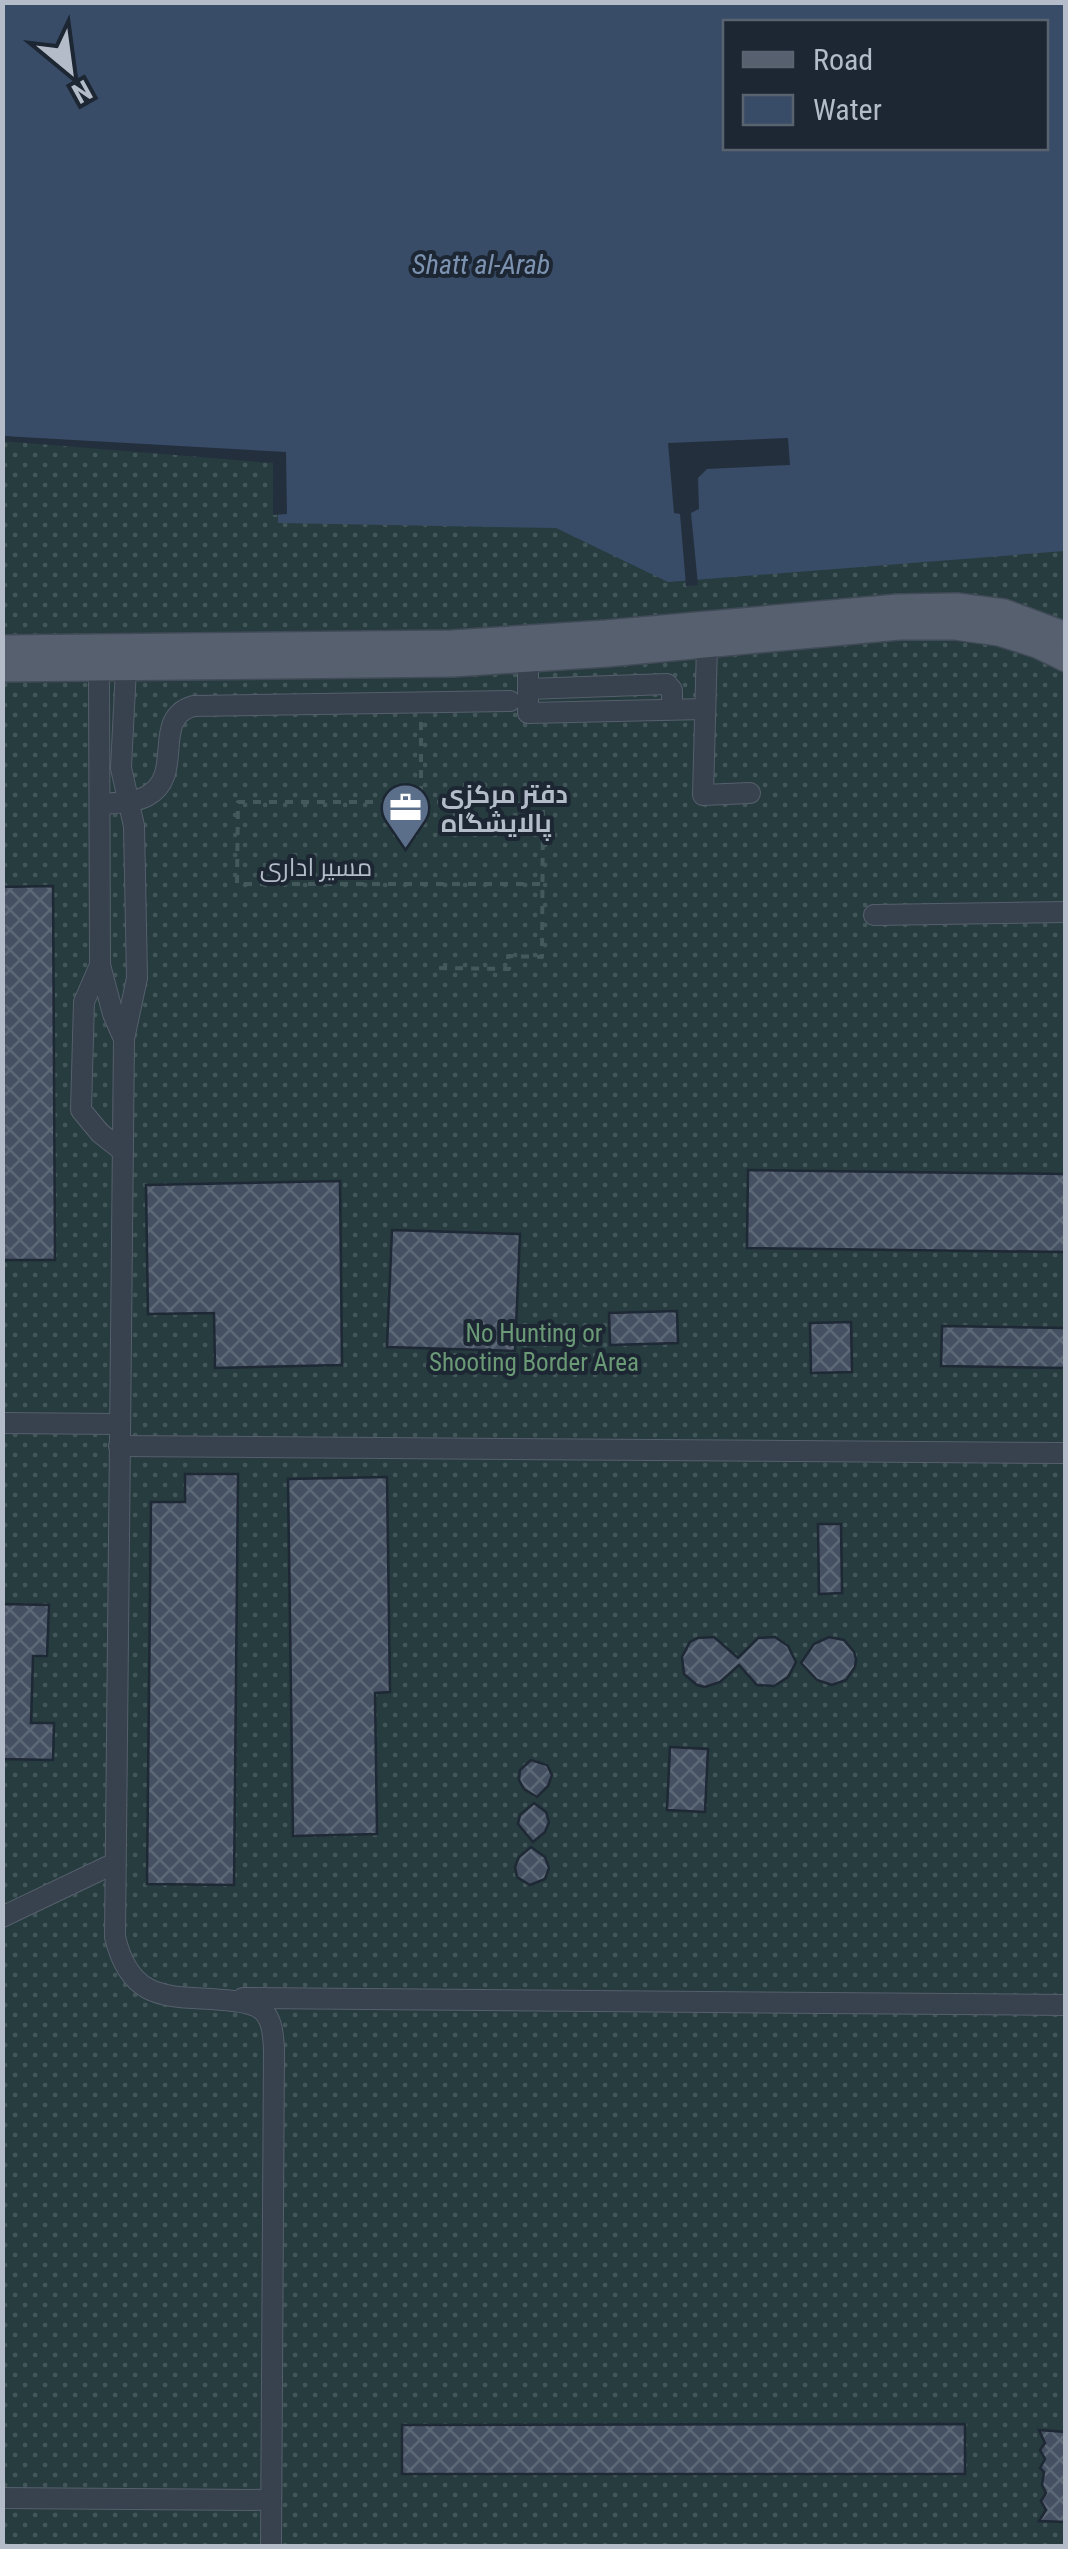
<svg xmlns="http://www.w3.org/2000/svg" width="1068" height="2549" viewBox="0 0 1068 2549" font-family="'Roboto Condensed',Cairo,sans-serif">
	<defs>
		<pattern id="grass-dots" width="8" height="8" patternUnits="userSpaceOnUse" patternTransform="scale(2.5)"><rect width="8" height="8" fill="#263c3f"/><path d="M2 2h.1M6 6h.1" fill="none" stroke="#435659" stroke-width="1.8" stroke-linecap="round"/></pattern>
		<pattern id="building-cross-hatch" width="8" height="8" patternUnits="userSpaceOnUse" patternTransform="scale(2.5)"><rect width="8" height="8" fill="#455162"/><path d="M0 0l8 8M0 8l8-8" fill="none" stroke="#5d6877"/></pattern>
	</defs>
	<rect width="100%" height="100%" fill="#242f3e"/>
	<path fill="url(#grass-dots)" d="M3,3L726,148H1046L1065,65V2546H3Z"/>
	<path fill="#394c67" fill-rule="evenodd" d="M2,3H1065V551L668,582L556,528L278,523V458L3,436ZM726,22H1046V148H726Z"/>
	<g fill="#242f3e">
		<path d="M3,436L286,452L287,514L273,515V463L2,441Z"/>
		<path d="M788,438L790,465L707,469L698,478L699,509L691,513L698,585L686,586L680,514L674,513L668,443Z"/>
	</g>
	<g fill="url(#building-cross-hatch)" stroke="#1f2835" stroke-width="2.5">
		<path d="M53,886L55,1260H2V887Z"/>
		<path d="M748,1170L1066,1174V1252L747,1248Z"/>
		<path d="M340,1181L342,1365L215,1368L214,1313L148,1314L146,1185Z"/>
		<path d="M392,1230L520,1234L515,1351L387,1347Z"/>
		<path d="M677,1311L678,1343L610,1345L609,1313Z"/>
		<path d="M851,1322L852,1372L811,1373L810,1323Z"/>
		<path d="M942,1326L1066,1328V1368L941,1366Z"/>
		<path d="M185,1474H238L234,1885L147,1884L151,1502H185Z"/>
		<path d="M387,1477L390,1692L375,1693L377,1834L293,1836L288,1479Z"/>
		<path d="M818,1524H841L842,1593L819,1594Z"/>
		<path d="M2,1604L49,1605L47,1656H33L31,1723H54L53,1760L2,1759Z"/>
		<path d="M714,1637L738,1658L758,1638L775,1637L788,1646L796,1662L788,1677L774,1686L757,1685L739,1665L720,1682L705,1687L697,1685L684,1674L682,1657L690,1642L698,1638Z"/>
		<path d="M829,1637L844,1640L854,1652L856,1659L855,1667L846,1680L832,1685L817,1680L801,1663L814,1644Z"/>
		<path d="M670,1747L708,1749L705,1812L667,1810Z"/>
		<path d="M531,1760L547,1765L552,1775L548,1786L537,1797L524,1789L519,1780L520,1770Z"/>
		<path d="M534,1803L546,1812L549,1822L545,1832L533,1842L518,1824L520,1815Z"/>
		<path d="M531,1847L545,1857L549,1868L545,1879L530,1885L517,1877L515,1867L519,1857Z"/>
		<path d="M965,2424V2474H402V2425Z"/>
		<path d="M1039,2430L1066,2432V2522L1039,2521L1046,2510L1041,2501L1046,2493L1042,2485L1044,2472L1040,2468L1045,2459L1040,2450L1045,2443Z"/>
	</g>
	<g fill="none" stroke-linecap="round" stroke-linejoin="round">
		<defs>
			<g id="minor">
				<path d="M707,645L703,795L750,793"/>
				<path d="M528,659V713L705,709"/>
				<path d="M99,668L100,965L113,1014L124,1039"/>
				<path d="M126,668L121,768L134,826L137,978L124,1039L115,1937C132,2008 175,1994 233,2001C243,2002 256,2004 263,2011C273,2021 273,2036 274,2049L271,2546"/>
				<path d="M528,689L667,684L672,690V709"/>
				<path d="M101,804C115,803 134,803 147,796C186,775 150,719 193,706L510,701"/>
				<path d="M874,915L1066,912"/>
				<path d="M100,965L84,1002L81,1110L100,1133L123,1151"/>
				<path d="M2,1423L119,1424"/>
				<path d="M119,1446L1066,1453"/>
				<path d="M2,1917L113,1864"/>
				<path d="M243,1998L1066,2005"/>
				<path d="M2,2498L271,2500"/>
			</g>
			<g id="major">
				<path d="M2,648L452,643L606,633L898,607L957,606L1004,612L1066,635"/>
				<path d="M2,669L453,664L607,654L899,627H955L999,633L1037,645L1066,659"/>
			</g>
		</defs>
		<use href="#minor" stroke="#565f6c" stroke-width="22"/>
		<use href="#major" stroke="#414a57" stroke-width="28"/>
		<g stroke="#44595c" stroke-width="4" stroke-dasharray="8 8" stroke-linecap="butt">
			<path d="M421,722V802L543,804L542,957L508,956L509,969L437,968"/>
			<path d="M421,802H238L237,884H541"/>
		</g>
		<use href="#minor" stroke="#38414e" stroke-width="20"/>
		<use href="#major" stroke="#56606e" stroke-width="25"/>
	</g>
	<defs>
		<symbol id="office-pin" viewBox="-11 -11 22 30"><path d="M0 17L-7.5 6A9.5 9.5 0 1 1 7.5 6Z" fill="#5c6f8a" stroke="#1d2633"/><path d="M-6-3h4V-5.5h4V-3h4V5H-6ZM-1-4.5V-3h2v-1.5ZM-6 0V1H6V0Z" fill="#fff"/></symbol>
	</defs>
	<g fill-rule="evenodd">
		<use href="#office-pin" x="378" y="780" width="55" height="75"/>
	</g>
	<g text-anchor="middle" stroke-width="8" stroke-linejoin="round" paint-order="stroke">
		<g font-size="25" font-weight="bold" fill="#b4bcc9" stroke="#1d2633" text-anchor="start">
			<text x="441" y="803">دفتر مرکزی<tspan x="441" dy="29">پالایشگاه</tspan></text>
		</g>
		<g font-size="25" fill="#b4bcc9" stroke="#1d2633">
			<text x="316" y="876">مسیر اداری</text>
		</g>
		<g font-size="25" fill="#6b9a76" stroke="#1d2633">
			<text x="534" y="1342">No Hunting or<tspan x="534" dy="29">Shooting Border Area</tspan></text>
		</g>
		<g font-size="28" font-style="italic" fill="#7c92b1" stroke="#1d2633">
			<text x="481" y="274">Shatt al-Arab</text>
		</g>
	</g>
	<rect width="1068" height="2549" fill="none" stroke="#b4bcc9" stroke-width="10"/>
	<rect x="723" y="20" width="325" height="130" fill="#1d2633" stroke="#59626f" stroke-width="2.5"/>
	<rect x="743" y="52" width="50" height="15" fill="#56606e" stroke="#59626f" stroke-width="2.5"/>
	<text x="813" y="70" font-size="30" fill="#b4bcc9">Road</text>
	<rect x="743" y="95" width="50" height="30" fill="#394c67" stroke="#59626f" stroke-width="2.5"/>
	<text x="813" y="120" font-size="30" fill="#b4bcc9">Water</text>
	<g transform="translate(70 70) rotate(151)" stroke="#1d2633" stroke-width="8" paint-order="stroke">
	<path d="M0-8L18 38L0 25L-18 38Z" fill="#b4bcc9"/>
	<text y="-15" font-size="28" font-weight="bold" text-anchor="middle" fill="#b4bcc9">N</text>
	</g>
</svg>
